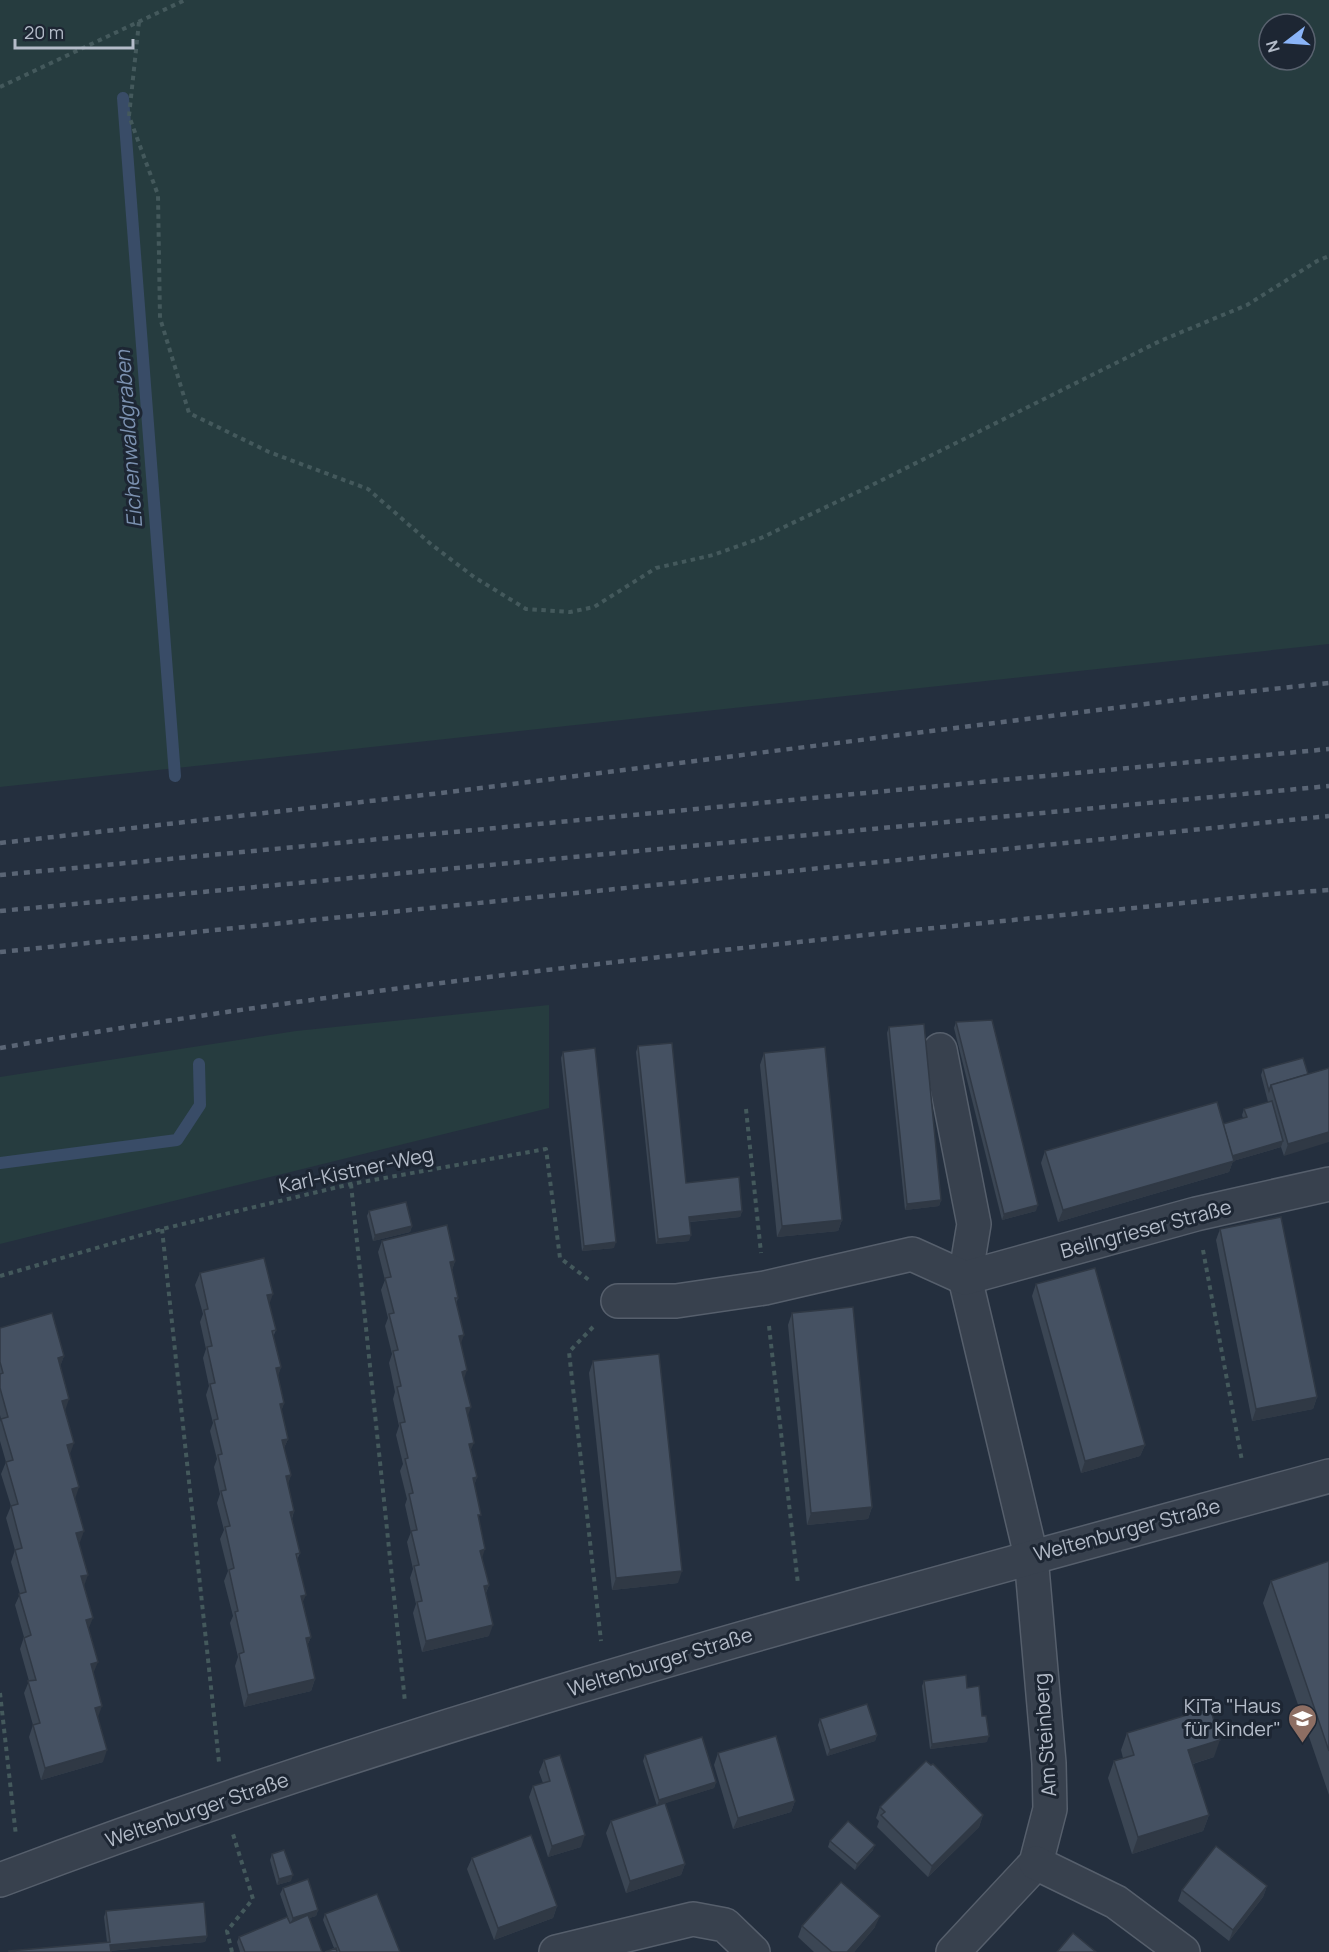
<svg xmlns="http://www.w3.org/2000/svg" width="1329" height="1952" viewBox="0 0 1329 1952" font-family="Manrope,sans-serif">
	<rect width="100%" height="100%" fill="#242f3e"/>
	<g fill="#263c3f" fill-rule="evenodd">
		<path d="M0,0H1329V644L0,787ZM1269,24H1305V60H1269Z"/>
		<path d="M549,1005V1108L0,1244V1077L296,1031Z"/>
	</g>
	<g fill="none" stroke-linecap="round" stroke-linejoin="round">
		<g stroke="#394c67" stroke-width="12">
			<path d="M123,98L175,776"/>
			<path d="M0,1163L177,1140L200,1105L199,1064"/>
		</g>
		<defs>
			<g id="minor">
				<path d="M940,1050L974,1224L965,1278L1031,1556L1049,1763L1050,1809L1036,1863L953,1952"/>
				<path d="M618,1301H676L765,1288L912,1254L965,1278L1196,1214L1329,1184"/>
				<path d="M1036,1863L1116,1902L1183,1952"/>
				<path d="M0,1880C434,1715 883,1599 1329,1476"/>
				<path d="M556,1952L693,1919L725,1925L753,1952"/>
			</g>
		</defs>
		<use href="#minor" stroke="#565f6c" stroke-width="36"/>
		<g stroke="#44595c" stroke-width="4" stroke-dasharray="4.5 4.5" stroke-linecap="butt">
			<path d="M139,22L129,116L158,195L160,318L189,413L269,452L368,489L432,545L474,577L526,609L570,612L594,607L656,568L713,555L761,538L866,488L1160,341L1247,305L1317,261L1329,256"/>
			<path d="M0,87L185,0"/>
			<path d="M746,1109L761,1253"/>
			<path d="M351,1184L405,1702"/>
			<path d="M162,1229L219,1762"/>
			<path d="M1203,1250L1242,1461"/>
			<path d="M0,1276L162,1229L351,1184L546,1149L560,1258L589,1280"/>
			<path d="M769,1326L798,1584"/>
			<path d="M593,1327L569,1352L601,1641"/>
			<path d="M0,1693L16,1836"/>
			<path d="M232,1952L227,1931L253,1899L233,1834"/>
		</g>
		<use href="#minor" stroke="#38414e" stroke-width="33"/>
		<g stroke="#5a6575" stroke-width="4.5" stroke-dasharray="6 6" stroke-linecap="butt">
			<path d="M0,843L441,793L1225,694L1329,683"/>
			<path d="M0,875L1329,749"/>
			<path d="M0,911L1329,786"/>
			<path d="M0,952L1329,816"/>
			<path d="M0,1048C422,975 848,937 1273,894L1329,890"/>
		</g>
	</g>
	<g fill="#3b4654">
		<path d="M956,1022L1036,1211L1002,1220L954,1028Z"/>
		<path d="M889,1027L941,1200L939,1206L905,1210L887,1033Z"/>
		<path d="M638,1046L686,1183L742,1211L740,1217L690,1222L689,1241L656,1244L636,1052Z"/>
		<path d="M563,1052L614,1248L582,1251L561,1058Z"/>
		<path d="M764,1053L842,1220L838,1231L777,1237L760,1065Z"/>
		<path d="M1329,1068L1284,1156L1281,1147L1233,1161L1229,1172L1058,1222L1041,1163L1045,1151L1223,1124L1243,1118L1242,1115L1244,1109L1268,1102L1261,1075L1263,1069L1308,1074Z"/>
		<path d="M369,1211L412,1226L410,1232L373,1241L367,1216Z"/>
		<path d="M1220,1229L1317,1397L1313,1409L1252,1421L1216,1240Z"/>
		<path d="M382,1241L455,1261L452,1270L458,1298L456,1304L471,1451L477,1477L474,1485L479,1520L482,1558L489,1585L486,1593L489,1636L422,1652L413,1613L416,1604L410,1578L413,1569L407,1542L411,1532L405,1505L407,1499L400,1471L403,1464L396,1435L399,1426L393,1399L395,1392L389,1363L392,1354L385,1326L388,1318L381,1290L385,1280L378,1252Z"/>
		<path d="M200,1273L269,1304L276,1330L273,1337L281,1367L278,1375L284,1403L281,1411L288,1439L284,1448L291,1475L288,1483L294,1511L292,1519L300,1553L297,1560L303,1603L311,1637L307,1646L315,1679L311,1691L244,1707L235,1666L238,1657L230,1623L233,1616L224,1581L228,1571L220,1539L224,1530L217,1503L220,1494L214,1467L217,1459L210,1431L213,1423L206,1395L209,1386L203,1358L206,1349L200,1322L203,1314L195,1285Z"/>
		<path d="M1036,1284L1145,1445L1140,1456L1081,1473L1032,1296Z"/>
		<path d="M792,1313L872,1507L868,1519L807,1525L788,1325Z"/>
		<path d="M0,1328L64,1356L60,1366L103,1762L41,1780L29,1737L33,1725L24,1693L29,1681L20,1649L24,1637L15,1605L20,1594L11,1562L15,1550L6,1518L11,1506L1,1474L6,1462L0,1441V1422L1,1419L0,1415Z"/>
		<path d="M593,1361L678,1583L612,1590L589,1373Z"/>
		<path d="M1329,1561V1795L1263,1603L1271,1581Z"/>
		<path d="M924,1681L967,1688L982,1716L987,1742L930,1749L922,1686Z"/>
		<path d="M820,1719L877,1735L875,1741L827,1756L818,1725Z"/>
		<path d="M1127,1733L1214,1757L1193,1764L1209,1815L1203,1831L1132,1854L1108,1778L1114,1761L1123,1758L1121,1750Z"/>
		<path d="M718,1753L795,1801L791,1812L733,1829L714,1765Z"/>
		<path d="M645,1755L716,1782L714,1788L665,1803L685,1864L681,1875L626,1893L606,1833L611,1821L657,1806L643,1761Z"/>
		<path d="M544,1760L581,1847L548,1857L529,1797L533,1786L543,1783L539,1772Z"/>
		<path d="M880,1807L983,1815L979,1827L928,1877L877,1827L879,1821L876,1818Z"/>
		<path d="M830,1841L873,1850L855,1870L828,1847Z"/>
		<path d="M272,1854L291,1881L277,1885L270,1860Z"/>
		<path d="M472,1858L557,1906L553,1918L494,1940L467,1869Z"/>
		<path d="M1267,1886L1263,1897L1229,1941L1178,1901L1182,1890Z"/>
		<path d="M283,1888L318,1910L316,1916L309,1918L322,1952H240L237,1942L239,1937L290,1923L280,1894Z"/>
		<path d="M106,1911L207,1936L205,1942L110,1951L111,1952H9V1951L107,1942L104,1917Z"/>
		<path d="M325,1914L400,1952H325L334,1948L323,1920Z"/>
		<path d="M802,1926L875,1927L854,1952H814L798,1937Z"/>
	</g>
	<g fill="#303945">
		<path d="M1329,1132V1142L1284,1156L1288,1144Z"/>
		<path d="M1283,1141L1281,1147L1233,1161L1229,1172L1058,1222L1063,1210L1229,1157Z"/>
		<path d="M941,1200L939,1206L905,1210L907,1204Z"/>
		<path d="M1038,1205L1036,1211L1002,1220L1004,1214Z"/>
		<path d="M742,1211L740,1217L687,1222L689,1217Z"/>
		<path d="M842,1220L838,1231L777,1237L782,1226Z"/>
		<path d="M412,1226L410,1232L373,1241L375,1235Z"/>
		<path d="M691,1235L689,1241L656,1244L658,1239Z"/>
		<path d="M616,1242L614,1248L582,1251L584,1246Z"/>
		<path d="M455,1261L451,1273L450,1262Z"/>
		<path d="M273,1294L269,1305L267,1295Z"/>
		<path d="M464,1335L460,1346L459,1336Z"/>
		<path d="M64,1356L60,1367L58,1358Z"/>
		<path d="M281,1367L277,1379L276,1368Z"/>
		<path d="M467,1370L463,1382L462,1372Z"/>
		<path d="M1317,1397L1313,1409L1252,1421L1256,1409Z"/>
		<path d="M69,1399L65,1411L62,1401Z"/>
		<path d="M284,1403L280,1415V1404Z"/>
		<path d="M471,1407L467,1418L466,1408Z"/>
		<path d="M288,1439L283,1450L282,1440Z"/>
		<path d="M74,1443L70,1454L67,1445Z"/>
		<path d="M474,1443L469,1454V1444Z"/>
		<path d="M1145,1445L1140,1456L1081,1473L1085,1461Z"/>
		<path d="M291,1475L287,1487L286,1476Z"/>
		<path d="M477,1477L473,1489V1478Z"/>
		<path d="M79,1487L75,1499L72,1489Z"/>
		<path d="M872,1507L868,1519L807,1525L811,1513Z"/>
		<path d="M294,1511L290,1523V1512Z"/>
		<path d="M84,1531L80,1542L72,1544L76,1533Z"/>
		<path d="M485,1549L481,1561L480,1551Z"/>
		<path d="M682,1571L678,1583L612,1590L616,1578Z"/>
		<path d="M88,1575L84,1586L81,1576Z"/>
		<path d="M489,1585L484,1597V1586Z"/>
		<path d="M306,1595L301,1606V1596Z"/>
		<path d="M93,1618L88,1630L86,1620Z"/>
		<path d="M493,1625L489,1636L422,1652L426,1641Z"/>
		<path d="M311,1637L306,1648V1638Z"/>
		<path d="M98,1662L93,1674L91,1664Z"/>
		<path d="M315,1679L311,1691L244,1707L248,1695Z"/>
		<path d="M102,1706L98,1717L95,1708Z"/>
		<path d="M877,1735L875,1741L827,1756L830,1750Z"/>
		<path d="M989,1736L987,1742L930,1749L932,1744Z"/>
		<path d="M1220,1740L1214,1757L1182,1767L1188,1750Z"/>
		<path d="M107,1750L103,1762L41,1780L45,1768Z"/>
		<path d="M716,1782L714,1788L657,1806L659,1800Z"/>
		<path d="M795,1801L791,1812L733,1829L738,1818Z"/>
		<path d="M983,1815L979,1827L928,1877L932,1866Z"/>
		<path d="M1209,1815L1203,1831L1132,1854L1138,1837Z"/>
		<path d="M585,1835L581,1847L548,1857L552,1846Z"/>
		<path d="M875,1845L873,1850L855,1870L857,1864Z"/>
		<path d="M685,1864L681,1875L626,1893L630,1881Z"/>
		<path d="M293,1875L291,1881L277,1885L279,1879Z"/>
		<path d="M1267,1886L1263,1897L1229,1941L1233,1930Z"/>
		<path d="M557,1906L553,1918L494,1940L498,1928Z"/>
		<path d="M318,1910L316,1916L290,1924L293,1918Z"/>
		<path d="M880,1916L875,1927L854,1952H847Z"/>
		<path d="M207,1936L205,1942L108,1951L110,1945Z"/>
	</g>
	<g fill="#455162" stroke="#303945" stroke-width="1.5">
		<path d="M992,1020L1038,1205L1004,1214L956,1022Z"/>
		<path d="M924,1024L941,1200L907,1204L889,1027Z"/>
		<path d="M672,1043L686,1183L739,1177L742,1211L689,1217L691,1235L658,1239L638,1046Z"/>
		<path d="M825,1047L842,1220L782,1226L764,1053Z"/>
		<path d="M595,1048L616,1242L584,1246L563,1052Z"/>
		<path d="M1303,1058L1308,1074L1271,1085L1269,1091L1263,1069Z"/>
		<path d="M1329,1068V1132L1288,1144L1271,1085Z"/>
		<path d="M1272,1101L1283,1141L1232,1156L1223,1124L1247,1117L1244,1109Z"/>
		<path d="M1217,1102L1234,1161L1063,1210L1045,1151Z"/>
		<path d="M406,1202L412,1226L375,1235L369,1211Z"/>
		<path d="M1281,1217L1317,1397L1256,1409L1220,1229Z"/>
		<path d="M447,1225L455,1261L450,1262L458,1298H455L464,1335L459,1336L467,1370L462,1372L471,1407L466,1408L474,1443L469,1444L477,1477L473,1478L481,1515H478L485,1549L480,1551L489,1585L484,1586L493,1625L426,1641L417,1602L422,1601L414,1566L419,1565L411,1531L417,1530L409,1494L413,1493L405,1459L408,1458L400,1423L405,1422L397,1387L401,1386L393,1351L398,1350L389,1314L394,1313L385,1278L391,1277L382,1241Z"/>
		<path d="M264,1258L273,1294L267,1295L276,1330L272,1331L281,1367L276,1368L284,1403L280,1404L288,1439L282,1440L291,1475L286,1476L294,1511L290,1512L300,1553L296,1554L306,1595L301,1596L311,1637L306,1638L315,1679L248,1695L239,1654L244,1652L235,1612L238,1611L229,1570L234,1568L225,1527L230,1526L221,1491L226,1490L218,1455L222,1454L214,1420L218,1419L210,1384L215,1383L207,1347L212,1346L204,1310L208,1309L200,1273Z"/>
		<path d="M1095,1268L1145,1445L1085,1461L1036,1284Z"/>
		<path d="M853,1307L872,1507L811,1513L792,1313Z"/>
		<path d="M52,1313L64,1356L58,1358L69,1399L62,1401L74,1443L67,1445L79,1487L72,1489L84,1531L76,1533L88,1575L81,1576L93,1618L86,1620L98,1662L91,1664L102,1706L95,1708L107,1750L45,1768L33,1725L40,1723L28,1681L36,1680L24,1638L31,1635L19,1594L26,1592L15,1550L22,1548L11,1506L18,1504L6,1462L13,1460L1,1419L8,1417L0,1388V1374L3,1373L0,1362V1328Z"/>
		<path d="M659,1354L682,1571L616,1578L593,1361Z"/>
		<path d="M1329,1561V1751L1271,1581Z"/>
		<path d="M966,1675L967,1688L979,1686L982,1716H986L989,1736L932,1744L924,1681Z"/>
		<path d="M867,1704L877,1735L830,1750L820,1719Z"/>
		<path d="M1210,1708L1220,1740L1188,1750L1209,1815L1138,1837L1114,1761L1134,1755L1127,1733Z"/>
		<path d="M776,1736L795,1801L738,1818L718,1753Z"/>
		<path d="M702,1737L716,1782L659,1800L645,1755Z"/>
		<path d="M560,1755L585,1835L552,1846L533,1786L550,1781L544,1760Z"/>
		<path d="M926,1761L931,1765L933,1764L983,1815L932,1866L881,1815L885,1812L880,1807Z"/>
		<path d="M665,1803L685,1864L630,1881L611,1821Z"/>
		<path d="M848,1821L875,1845L857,1864L830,1841Z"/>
		<path d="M531,1835L557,1906L498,1928L472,1858Z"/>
		<path d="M1216,1846L1267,1886L1233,1930L1182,1890Z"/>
		<path d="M284,1850L293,1875L279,1879L272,1854Z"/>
		<path d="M308,1879L318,1910L293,1918L283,1888Z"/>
		<path d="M841,1882L880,1916L847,1952H832L802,1926Z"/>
		<path d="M377,1894L400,1952H340L325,1914Z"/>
		<path d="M204,1902L207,1936L110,1945L111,1952H9V1951L110,1942L106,1911Z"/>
		<path d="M308,1915L322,1952H245L239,1937L287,1917L290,1923Z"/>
		<path d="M1073,1933L1096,1952H1057Z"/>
		<path d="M336,1948L337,1952H325Z"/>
	</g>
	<defs>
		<symbol id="school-pin" viewBox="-11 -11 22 30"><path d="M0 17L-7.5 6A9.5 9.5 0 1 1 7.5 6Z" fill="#8d6e63" stroke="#1d2633"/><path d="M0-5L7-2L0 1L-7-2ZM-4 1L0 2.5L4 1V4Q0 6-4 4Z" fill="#fff"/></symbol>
	</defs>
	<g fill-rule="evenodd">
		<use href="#school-pin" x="1286" y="1702" width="33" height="45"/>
	</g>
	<g text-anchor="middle" stroke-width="6" stroke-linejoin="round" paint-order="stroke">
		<g font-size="20" fill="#b4bcc9" stroke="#1d2633">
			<text transform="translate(356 1170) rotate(-12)" y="7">Karl-Kistner-Weg</text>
			<text transform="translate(1146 1229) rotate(-15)" y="7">Beilngrieser Straße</text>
			<text transform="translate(1127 1530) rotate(-15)" y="7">Weltenburger Straße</text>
			<text transform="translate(660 1662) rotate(-17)" y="7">Weltenburger Straße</text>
			<text transform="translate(1045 1735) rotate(-94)" y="7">Am Steinberg</text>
			<text transform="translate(197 1810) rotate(-19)" y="7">Weltenburger Straße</text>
		</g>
		<g font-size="20" fill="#b4bcc9" stroke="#1d2633" text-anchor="end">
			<text x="1281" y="1713">KiTa "Haus<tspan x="1281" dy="23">für Kinder"</tspan></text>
		</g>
		<g font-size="21" font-style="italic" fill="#7c92b1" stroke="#1d2633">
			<text transform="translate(129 439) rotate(-94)" y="7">Eichenwaldgraben</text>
		</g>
	</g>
	<g transform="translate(1287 42) rotate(253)"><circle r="28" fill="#1d2633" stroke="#59626f" stroke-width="1.5"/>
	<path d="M0-4.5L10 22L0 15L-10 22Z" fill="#8ab4f8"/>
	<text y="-9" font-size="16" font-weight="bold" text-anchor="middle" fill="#b4bcc9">N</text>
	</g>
	<path d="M15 39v9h118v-9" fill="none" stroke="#b4bcc9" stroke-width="3"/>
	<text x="24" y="39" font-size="18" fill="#b4bcc9" stroke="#1d2633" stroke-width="4.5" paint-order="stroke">20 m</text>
</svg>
